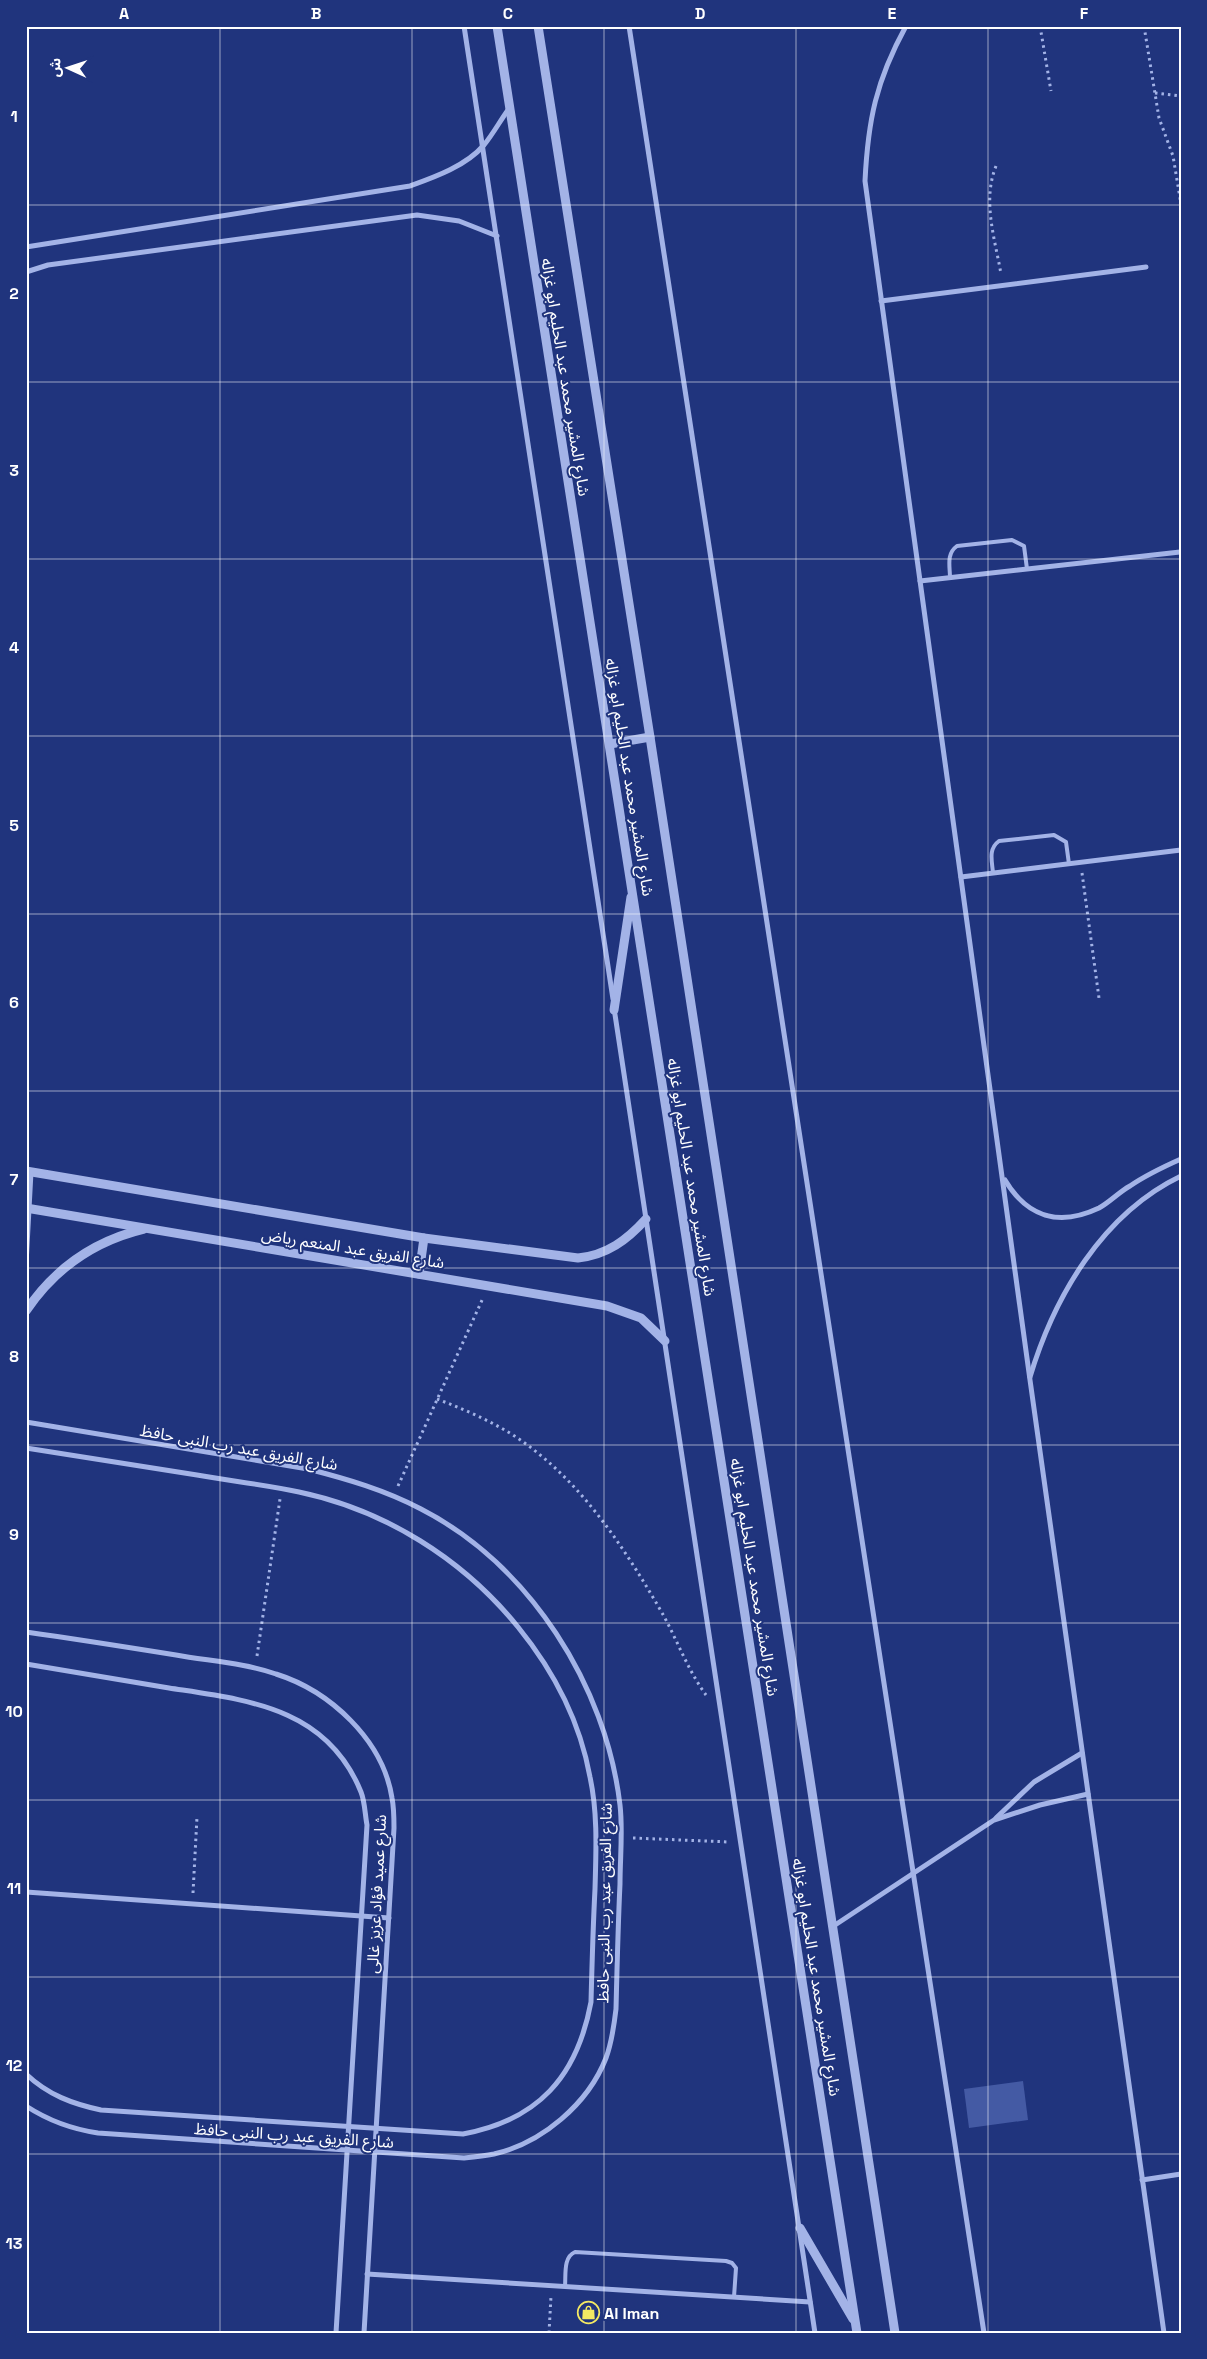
<svg xmlns="http://www.w3.org/2000/svg" width="1207" height="2359" viewBox="0 0 1207 2359" font-family="'Space Grotesk','Noto Sans Arabic',sans-serif">
	<rect width="100%" height="100%" fill="#20347d"/>
	<path fill="#445aa4" d="M1023,2081L1028,2120L969,2128L964,2089Z"/>
	<g fill="none" stroke-linecap="round" stroke-linejoin="round">
		<g stroke="#a3b3e7" stroke-width="3" stroke-dasharray="2.5 4" stroke-linecap="butt">
			<path d="M1040,26L1051,91"/>
			<path d="M1144,26L1159,118L1173,156L1181,204"/>
			<path d="M1155,93L1181,96"/>
			<path d="M996,166C982,201 995,239 1001,274"/>
			<path d="M1082,873L1099,998"/>
			<path d="M437,1399C463,1409 489,1420 513,1435C579,1478 622,1544 661,1611C677,1639 687,1669 706,1695"/>
			<path d="M398,1486L483,1298"/>
			<path d="M257,1656L280,1499"/>
			<path d="M633,1838L729,1842"/>
			<path d="M193,1893L197,1817"/>
			<path d="M549,2333L551,2296"/>
		</g>
		<g stroke="#a3b3e7" stroke-width="4">
			<path d="M950,578C950,566 946,554 957,546L1012,540L1024,546L1027,569"/>
			<path d="M993,873C992,861 988,849 999,841L1054,835L1066,842L1069,864"/>
			<path d="M565,2286C566,2275 563,2257 575,2252L726,2261L732,2263L736,2268L734,2297"/>
		</g>
		<g stroke="#a3b3e7" stroke-width="5">
			<path d="M464,26L613,999"/>
			<path d="M629,26L984,2333"/>
			<path d="M906,26C876,81 868,120 865,181L1030,1380L1164,2333"/>
			<path d="M26,247L410,186C435,177 466,166 484,145C493,134 500,121 508,110"/>
			<path d="M26,272L48,265L417,215L459,221L497,236"/>
			<path d="M881,301L1146,267"/>
			<path d="M920,581L1180,552"/>
			<path d="M961,877L1181,850"/>
			<path d="M614,1008L815,2333"/>
			<path d="M1005,1180C1027,1217 1059,1227 1099,1208C1110,1202 1119,1192 1130,1186C1146,1175 1163,1167 1181,1159"/>
			<path d="M26,1264L31,1172"/>
			<path d="M1030,1377C1054,1297 1102,1214 1181,1176"/>
			<path d="M26,1422L308,1469C347,1479 385,1490 421,1509C530,1565 606,1686 620,1805C623,1831 620,1858 620,1884C618,1926 617,1968 616,2009C614,2026 612,2042 606,2058C588,2104 542,2143 494,2154C484,2156 474,2157 464,2158L98,2133C71,2129 49,2121 26,2106"/>
			<path d="M26,1448C83,1457 140,1466 197,1475C231,1481 266,1485 299,1492C385,1510 463,1559 518,1627C553,1670 580,1722 590,1777C598,1814 596,1852 595,1889C593,1927 592,1964 591,2002C577,2077 538,2120 463,2134L101,2110C73,2104 48,2095 26,2074"/>
			<path d="M26,1632C76,1639 126,1647 176,1655C209,1661 244,1663 276,1674C330,1691 383,1740 392,1798C394,1808 394,1818 394,1828L364,2333"/>
			<path d="M26,1664C74,1672 121,1680 169,1688C247,1700 327,1707 361,1792C365,1802 365,1815 367,1825L336,2333"/>
			<path d="M996,1818L1034,1782L1082,1753"/>
			<path d="M26,1892L389,1918"/>
			<path d="M832,1927L994,1820L1040,1805L1088,1794"/>
			<path d="M1142,2180L1181,2174"/>
			<path d="M367,2274L810,2302"/>
		</g>
		<g stroke="#a3b3e7" stroke-width="9">
			<path d="M497,26L857,2333"/>
			<path d="M538,26L650,737L895,2333"/>
			<path d="M610,744L650,737"/>
			<path d="M614,1010L631,897"/>
			<path d="M26,1171L424,1238L578,1258C607,1255 627,1240 646,1219"/>
			<path d="M26,1208L607,1306L641,1318L665,1341"/>
			<path d="M419,1274L424,1238"/>
			<path d="M26,1311C55,1268 94,1241 144,1229"/>
			<path d="M800,2228L853,2319"/>
		</g>
	</g>
	<path fill="none" stroke="#fff" stroke-width="1" stroke-opacity="0.55" d="M220,26V2333M412,26V2333M604,26V2333M796,26V2333M988,26V2333M26,205H1181M26,382H1181M26,559H1181M26,736H1181M26,914H1181M26,1091H1181M26,1268H1181M26,1445H1181M26,1623H1181M26,1800H1181M26,1977H1181M26,2154H1181"/>
	<defs>
		<symbol id="shop-ring" viewBox="-11 -11 22 22"><circle r="9.5" fill="#20347d" stroke="#f4e963" stroke-width="1.5"/><path d="M-5-2.5h2.3a2.7 3.5 0 0 1 5.4 0H5L5.5 6h-11ZM-1.5-2.5h3a1.5 2.3 0 0 0-3 0Z" fill="#f4e963"/></symbol>
	</defs>
	<g fill-rule="evenodd">
		<use href="#shop-ring" x="576" y="2300" width="25" height="25"/>
	</g>
	<g text-anchor="middle" stroke-width="4" stroke-linejoin="round" paint-order="stroke">
		<g font-size="16" fill="#fff" stroke="#20347d">
			<text transform="translate(566 377) rotate(81)" y="6">شارع المشير محمد عبد الحليم ابو غزاله</text>
			<text transform="translate(630 777) rotate(81)" y="6">شارع المشير محمد عبد الحليم ابو غزاله</text>
			<text transform="translate(692 1177) rotate(81)" y="6">شارع المشير محمد عبد الحليم ابو غزاله</text>
			<text transform="translate(353 1248) rotate(9)" y="6">شارع الفريق عبد المنعم رياض</text>
			<text transform="translate(239 1447) rotate(10)" y="6">شارع الفريق عبد رب النبى حافظ</text>
			<text transform="translate(755 1577) rotate(81)" y="6">شارع المشير محمد عبد الحليم ابو غزاله</text>
			<text transform="translate(376 1894) rotate(-87)" y="6">شارع عميد فؤاد عزيز غالى</text>
			<text transform="translate(604 1903) rotate(-89)" y="6">شارع الفريق عبد رب النبى حافظ</text>
			<text transform="translate(817 1977) rotate(81)" y="6">شارع المشير محمد عبد الحليم ابو غزاله</text>
			<text transform="translate(294 2135) rotate(4)" y="6">شارع الفريق عبد رب النبى حافظ</text>
		</g>
		<g font-size="16" font-weight="bold" fill="#fff" stroke="#20347d" text-anchor="start">
			<text x="604" y="2319">Al Iman</text>
		</g>
	</g>
	<rect width="1207" height="2359" fill="none" stroke="#20347d" stroke-width="55"/>
	<g transform="translate(68 68) rotate(273)" stroke="#20347d" stroke-width="4" paint-order="stroke">
	<path d="M0-4L9 19L0 12L-9 19Z" fill="#ffffff"/>
	<text y="-8" font-size="14" font-weight="bold" text-anchor="middle" fill="#ffffff">ش</text>
	</g>
	<rect x="28" y="28" width="1152" height="2304" fill="none" stroke="#fff" stroke-width="2"/>
	<g font-size="16" text-anchor="middle" font-weight="bold" fill="#fff">
		<text x="124" y="19">A</text>
		<text x="316" y="19">B</text>
		<text x="508" y="19">C</text>
		<text x="700" y="19">D</text>
		<text x="892" y="19">E</text>
		<text x="1084" y="19">F</text>
		<text x="14" y="122">1</text>
		<text x="14" y="299">2</text>
		<text x="14" y="476">3</text>
		<text x="14" y="653">4</text>
		<text x="14" y="831">5</text>
		<text x="14" y="1008">6</text>
		<text x="14" y="1185">7</text>
		<text x="14" y="1362">8</text>
		<text x="14" y="1540">9</text>
		<text x="14" y="1717">10</text>
		<text x="14" y="1894">11</text>
		<text x="14" y="2071">12</text>
		<text x="14" y="2249">13</text>
	</g>
</svg>
